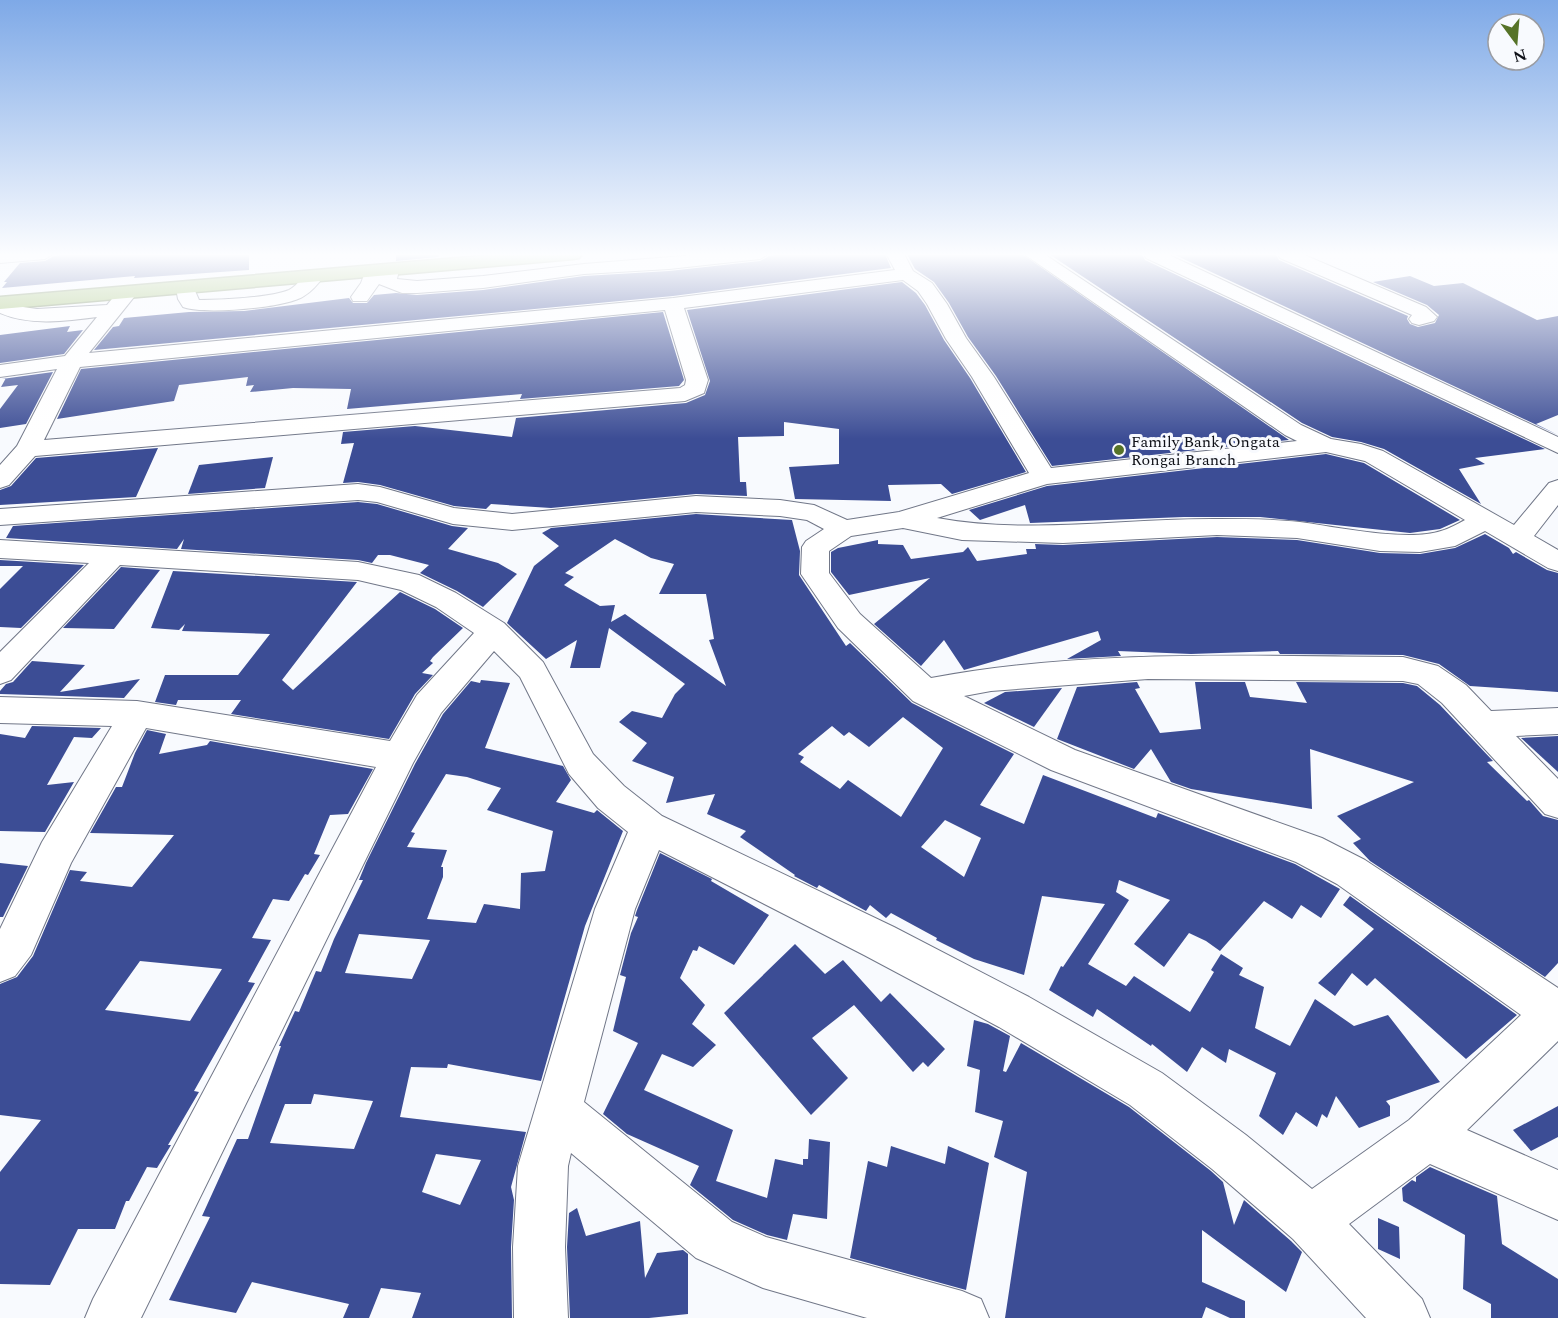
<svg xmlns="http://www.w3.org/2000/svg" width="1558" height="1318" viewBox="0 0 1558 1318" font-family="Spectral,serif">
	<rect width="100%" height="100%" fill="#f8fafe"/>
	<g fill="#3c4d95" fill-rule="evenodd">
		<path d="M69,254H249V270L134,278L135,276L2,288L7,282H4L20,263L45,261L54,256Z"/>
		<path d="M396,254H440L438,257L396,261Z"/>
		<path d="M784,254H885L891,268L673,296L94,350L113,327L119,326L124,318L189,312L244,311L349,298L353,303H367L374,295L396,293L417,295L483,290L584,276L669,271L760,261L769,256Z"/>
		<path d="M907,254H1022L1289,440L1052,466L996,376L968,337L949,303L934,282L915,269Z"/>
		<path d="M1049,254H1142L1145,260L1545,449L1475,458L1485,464L1459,469L1481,504L1384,449L1361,442L1332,437L1302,423Z"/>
		<path d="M1173,254H1276L1279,260L1408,316L1407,319L1410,324L1418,327L1435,323L1439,315L1427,305L1373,282L1410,276L1434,286L1463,283L1537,320L1558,316V415L1536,424L1558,435Z"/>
		<path d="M902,282L916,293L925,305L944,340L970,378L1026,472L952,494L941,484L888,485L891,501L795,499L789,467L839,464V429L784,422V436L738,437L740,482H746L747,496L696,494L551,508L491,504L486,509L454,506L380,485L358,482L343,483L354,443L341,444L343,432L415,426L512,437L516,418L686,403L705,395L710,381L687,310Z"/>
		<path d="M663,312L684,380L679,386L520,399L522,394L347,409L351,389L293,388L250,392L254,385L246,386L248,377L179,385L174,401L57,419L81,369Z"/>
		<path d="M70,326L67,332L83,330L64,354L0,363V335Z"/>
		<path d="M53,372L26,424L0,428V409L18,385L1,387L6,378L2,379Z"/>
		<path d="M158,448L136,497L0,505V490L11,486L36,458Z"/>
		<path d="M1326,454L1364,463L1460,520L1440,529L1410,533L1260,517H1184L1030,523L1025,505L980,520L969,510L1047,486Z"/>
		<path d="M273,457L265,488L188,494L199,465Z"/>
		<path d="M358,502L377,504L452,526L468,528L448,549L498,563L517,574L483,607L457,591L420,573L429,565L390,555H378L372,563L358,560L181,549L184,539L177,549L6,538L13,526Z"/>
		<path d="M696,514L792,520L800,551L799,575L846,646L850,643L912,703L1014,754L980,805L1024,824L1043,775L1156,818L1158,813L1295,864L1340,889L1321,918L1301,905L1292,919L1264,901L1220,951L1206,941L1189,933L1164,967L1134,944L1170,900L1119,880L1116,892L1129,900L1088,964L1126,986L1134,976L1190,1012L1214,972L1211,970L1221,954L1243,968L1239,975L1264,987L1255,1028L1290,1046L1315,999L1354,1026L1388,1015L1440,1082L1386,1101L1390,1106V1116L1359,1128L1336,1096L1327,1118L1322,1114L1317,1127L1296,1112L1283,1135L1259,1116L1276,1073L1229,1049L1226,1063L1202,1047L1187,1072L1152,1044L1151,1046L1097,1009L1093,1017L1049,990L1061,966L1063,967L1105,904L1042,896L1024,975L974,959L936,940L937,938L891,913L886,918L870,905L866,911L819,885L817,888L794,876L795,875L740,837L746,831L707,814L715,794L666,803L674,777L632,761L647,743L619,722L632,711L662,718L675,694L685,684L609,628L600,668H570L577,640L546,659L507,623L534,566L559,546L542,533L551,528ZM615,539L651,558L674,564L659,594H706L714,639L709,640L726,686L625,614L611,622L615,605L600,606L564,585L574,577L565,573ZM903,717L943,748L901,817L848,780L840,789L800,762L804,757L798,754L832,726L844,736L849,732L869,747ZM945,820L981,838L964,877L921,847Z"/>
		<path d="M1485,534L1509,548L1513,554L1516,552L1547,570L1558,573V692L1470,686L1439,664L1403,655L1280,654L1278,651L1191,654L1118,651L1121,656L1067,659L1101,640L1098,631L964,670L944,640L921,666L874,624L930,578L849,595L831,572V552L838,548L878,540V544L903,545L911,559L963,552L968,547L977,561L1027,554L1026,549H1036L1035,544L1063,545L1217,537L1297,540L1380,553L1420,554L1455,548Z"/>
		<path d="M0,560L84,565L21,628L0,627V589L23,566H0Z"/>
		<path d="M121,567L160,570L114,629L63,628Z"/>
		<path d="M173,571L357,582L282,680L293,690L400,592L435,609L463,628L433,657L430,661L433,663L422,673L433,675L415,694L389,739L231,714L241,700H178L176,705L155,702L165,675H238L270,634L182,631L185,624L179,630L151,628Z"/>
		<path d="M32,661L85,665L60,692L140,679L124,698L0,694V691L6,684L13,682Z"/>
		<path d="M481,680L510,683L485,748L563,766L571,780L556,802L594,813L597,810L623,831L585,926L541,1081L448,1064L447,1068L411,1067L400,1117L526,1132L511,1187L514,1200L511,1247L512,1318H412L421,1293L381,1288L369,1318H343L349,1304L252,1282L236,1313L169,1300L210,1217L202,1216L237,1139H248L281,1046H279L295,1011L299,1012L316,971L321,972L334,939L363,880H359L366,863L415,764L443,714L471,681L480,683ZM446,774L467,777L501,788L487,810L553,831L545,871L521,873L520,909L484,904L476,923L427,919L443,877V867H441L447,850L407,847L415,833L411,832ZM359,934L430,940L412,979L345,973ZM314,1094L373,1101L354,1149L270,1143L285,1104H311ZM436,1154L481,1160L460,1205L422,1192Z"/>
		<path d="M1137,682L1140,688L1135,689L1160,733L1201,729L1195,682H1245L1250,697L1307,703L1296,682L1403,683L1417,686L1440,705L1493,761L1487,762L1527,801L1529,800L1543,816L1558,820V963L1545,977L1370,861L1353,843L1361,839L1337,816L1414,782L1310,749L1312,809L1191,789L1171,782L1151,749L1134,769L1057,739L1077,687Z"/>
		<path d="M1062,688L1034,727L984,703L1005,692Z"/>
		<path d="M32,726L101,728L92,738L74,737L47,785L74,782L45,832L0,831V734L25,738Z"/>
		<path d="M147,730L166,734L159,754L207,745L210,741L373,769L348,814L330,815L314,854L320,855L308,875L305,874L289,901L273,899L252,938L271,940L248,982L255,983L194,1091L199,1092L168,1145H171L157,1168L147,1167L129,1201H126L115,1229H78L50,1285L0,1284V1172L41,1120L0,1115V984L17,977L33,956L70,870L87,872L80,881L132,887L174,835L90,833L116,787H122L135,753ZM140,961L222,969L190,1021L105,1010Z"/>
		<path d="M1558,736V772L1521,738Z"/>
		<path d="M660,853L712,879L711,881L769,915L734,965L699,946L697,951L693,950L680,978L705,1005L692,1024L716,1045L693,1067L662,1054L644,1090L733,1130L716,1181L767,1198L775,1159L803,1165V1159H808L809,1139L830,1142L827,1219L793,1214L787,1240L767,1235L733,1220L690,1185L699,1166L627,1134L603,1114L638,1043L613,1031L626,977L620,975L631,933L638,917L635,916L637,910Z"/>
		<path d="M0,863L28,866L3,917H0Z"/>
		<path d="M1350,896L1517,1015L1466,1059L1375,978L1367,986L1352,973L1335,996L1318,983L1374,929L1343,905Z"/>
		<path d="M795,944L825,974L843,960L881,1002L890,993L945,1049L928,1067L923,1062L913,1072L854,1005L812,1038L848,1078L811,1115L724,1013Z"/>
		<path d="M974,1020L988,1024L1010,1036L1003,1071L1006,1072L1021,1043L1129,1107L1211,1171L1223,1182L1234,1225L1244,1200L1291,1241L1302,1252L1286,1292L1202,1230V1282L1245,1301V1318H1230L1206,1307L1202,1318H1005L1027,1172L994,1157L1003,1121L975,1112L980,1070L967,1066Z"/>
		<path d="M1558,1106V1137L1531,1151L1513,1130Z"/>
		<path d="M891,1146L945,1164L948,1146L989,1163L966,1290L850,1258L868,1161L887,1167Z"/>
		<path d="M1430,1167L1497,1196L1502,1244L1558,1279V1318H1491V1304L1463,1289L1465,1235L1403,1201L1402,1188L1412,1180L1416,1182V1177Z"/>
		<path d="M577,1208L586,1236L640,1221L645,1278L657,1253L683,1250L688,1254V1314L649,1318H570L567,1247L569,1213Z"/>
		<path d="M1378,1218L1399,1227L1400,1259L1378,1249Z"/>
	</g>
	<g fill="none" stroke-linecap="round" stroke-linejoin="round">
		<defs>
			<g id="minor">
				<path d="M0,254H53L45,259L0,263Z"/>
				<path d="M708,254H768L760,259L669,269L584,274L483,288L417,293H402L379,284L367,301H353L351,297L361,283L367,267L373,266L381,270L384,266H396L399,270L397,279L417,281L483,276L584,264Z"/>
				<path d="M904,254L913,271L932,283L947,304L966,338L994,377L1051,468L1297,441L1285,435L1024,254H1044L1301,425L1331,439L1361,444L1383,451L1514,525L1549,483L1558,480V505L1534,536L1558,550V571L1548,568L1485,531L1455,546L1420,552L1380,551L1297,538L1217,535L1063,543L962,540L903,528L851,536L829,551V573L860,614L931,678C1087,649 1245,656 1403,657L1438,666L1466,685L1491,711L1558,708V734L1516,736L1558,779V818L1545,814L1442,703L1418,684L1403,681L1148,679L991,691L964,696L1075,750L1322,838L1365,860L1558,988V1041L1467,1130L1558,1170V1220L1430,1164L1349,1224L1422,1299L1430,1318H1366L1293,1239L1212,1169L1130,1105L999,1027L864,955L659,850L635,909L584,1102L732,1222L766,1237L962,1291L981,1299L989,1318H867L763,1288L696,1258L571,1153L568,1166L565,1247L568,1318H514L513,1247L518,1166L595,909L628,832L598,808L569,774L520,677L494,651L441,713L413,763L141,1318H85L93,1299L376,767L146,728L71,863L31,955L15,976L0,982V929L42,842L112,726L0,723V697L137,701L390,741L417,695L474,633L436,607L401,590L358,580L120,565L11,680L0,684V652L89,563L0,558V540L358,562L419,575L456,593L504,623L543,662L593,754L624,786L662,816L894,927L1029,997L1162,1073L1246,1135L1312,1189L1409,1120L1521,1015L1337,884L1296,862L1051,770L913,701L838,628L801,574L802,547L806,541L824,529L807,520L780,516L696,512L512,530L453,524L377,502L358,500L0,525V509L358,484L380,487L454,508L512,514L696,496L780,500L814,505L847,520L899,512L1029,473L972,377L946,339L927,304L918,291L903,280L684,308L708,380L704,393L685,401L35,456L9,485L0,488V465L17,446L57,369L0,377V365L65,356L97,317C65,321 30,326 0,313V299L16,306L37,309L107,305L120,289H134L136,293L134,297L89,353L673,298L895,270L887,255ZM665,310L686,380L685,385L680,388L44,440L80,367ZM1326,452L1365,461L1465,520C1457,524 1449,529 1441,531C1408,542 1336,527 1300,522C1274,519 1245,519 1219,519C1125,518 1030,535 937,518L1047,484Z"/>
				<path d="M1144,254H1167L1558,437V453L1146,258Z"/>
				<path d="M1278,254H1302L1426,307L1437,317L1434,321L1419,325L1412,323L1409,319L1412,315L1280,258Z"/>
				<path d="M315,271L321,272L324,276C319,283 311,292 304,296C287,308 202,315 183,307L178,299L176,288L178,284H192L199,300C220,300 269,298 289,290C299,285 303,273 315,271Z"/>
			</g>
			<path id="highway" d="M504,254H582L579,258L573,259L0,309V297Z"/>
		</defs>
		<use href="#minor" stroke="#717788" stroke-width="2"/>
		<use href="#highway" stroke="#68804c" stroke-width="3"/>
		<use href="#minor" fill="#fff" fill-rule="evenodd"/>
		<use href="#highway" fill="#99bc69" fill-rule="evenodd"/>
	</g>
	<linearGradient id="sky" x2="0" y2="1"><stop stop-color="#7ea9e7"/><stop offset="0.58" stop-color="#fcfdff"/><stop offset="1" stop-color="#fcfdff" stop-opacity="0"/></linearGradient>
	<rect width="1558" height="439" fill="url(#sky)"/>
	<circle fill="#567328" stroke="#f8fafe" stroke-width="2" cx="1119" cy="450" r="6"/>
	<g text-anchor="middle" stroke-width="6" stroke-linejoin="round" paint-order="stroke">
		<g font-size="16" fill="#0e1017" stroke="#f8fafe" text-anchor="start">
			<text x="1131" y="447">Family Bank, Ongata<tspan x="1131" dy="18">Rongai Branch</tspan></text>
		</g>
	</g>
	<g transform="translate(1516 42) rotate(164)"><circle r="28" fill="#f8fafe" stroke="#9a9ca2" stroke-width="1.5"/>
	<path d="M0-4.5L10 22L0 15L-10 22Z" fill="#567328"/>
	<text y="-9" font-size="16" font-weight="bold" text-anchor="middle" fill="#0e1017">N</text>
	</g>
</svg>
